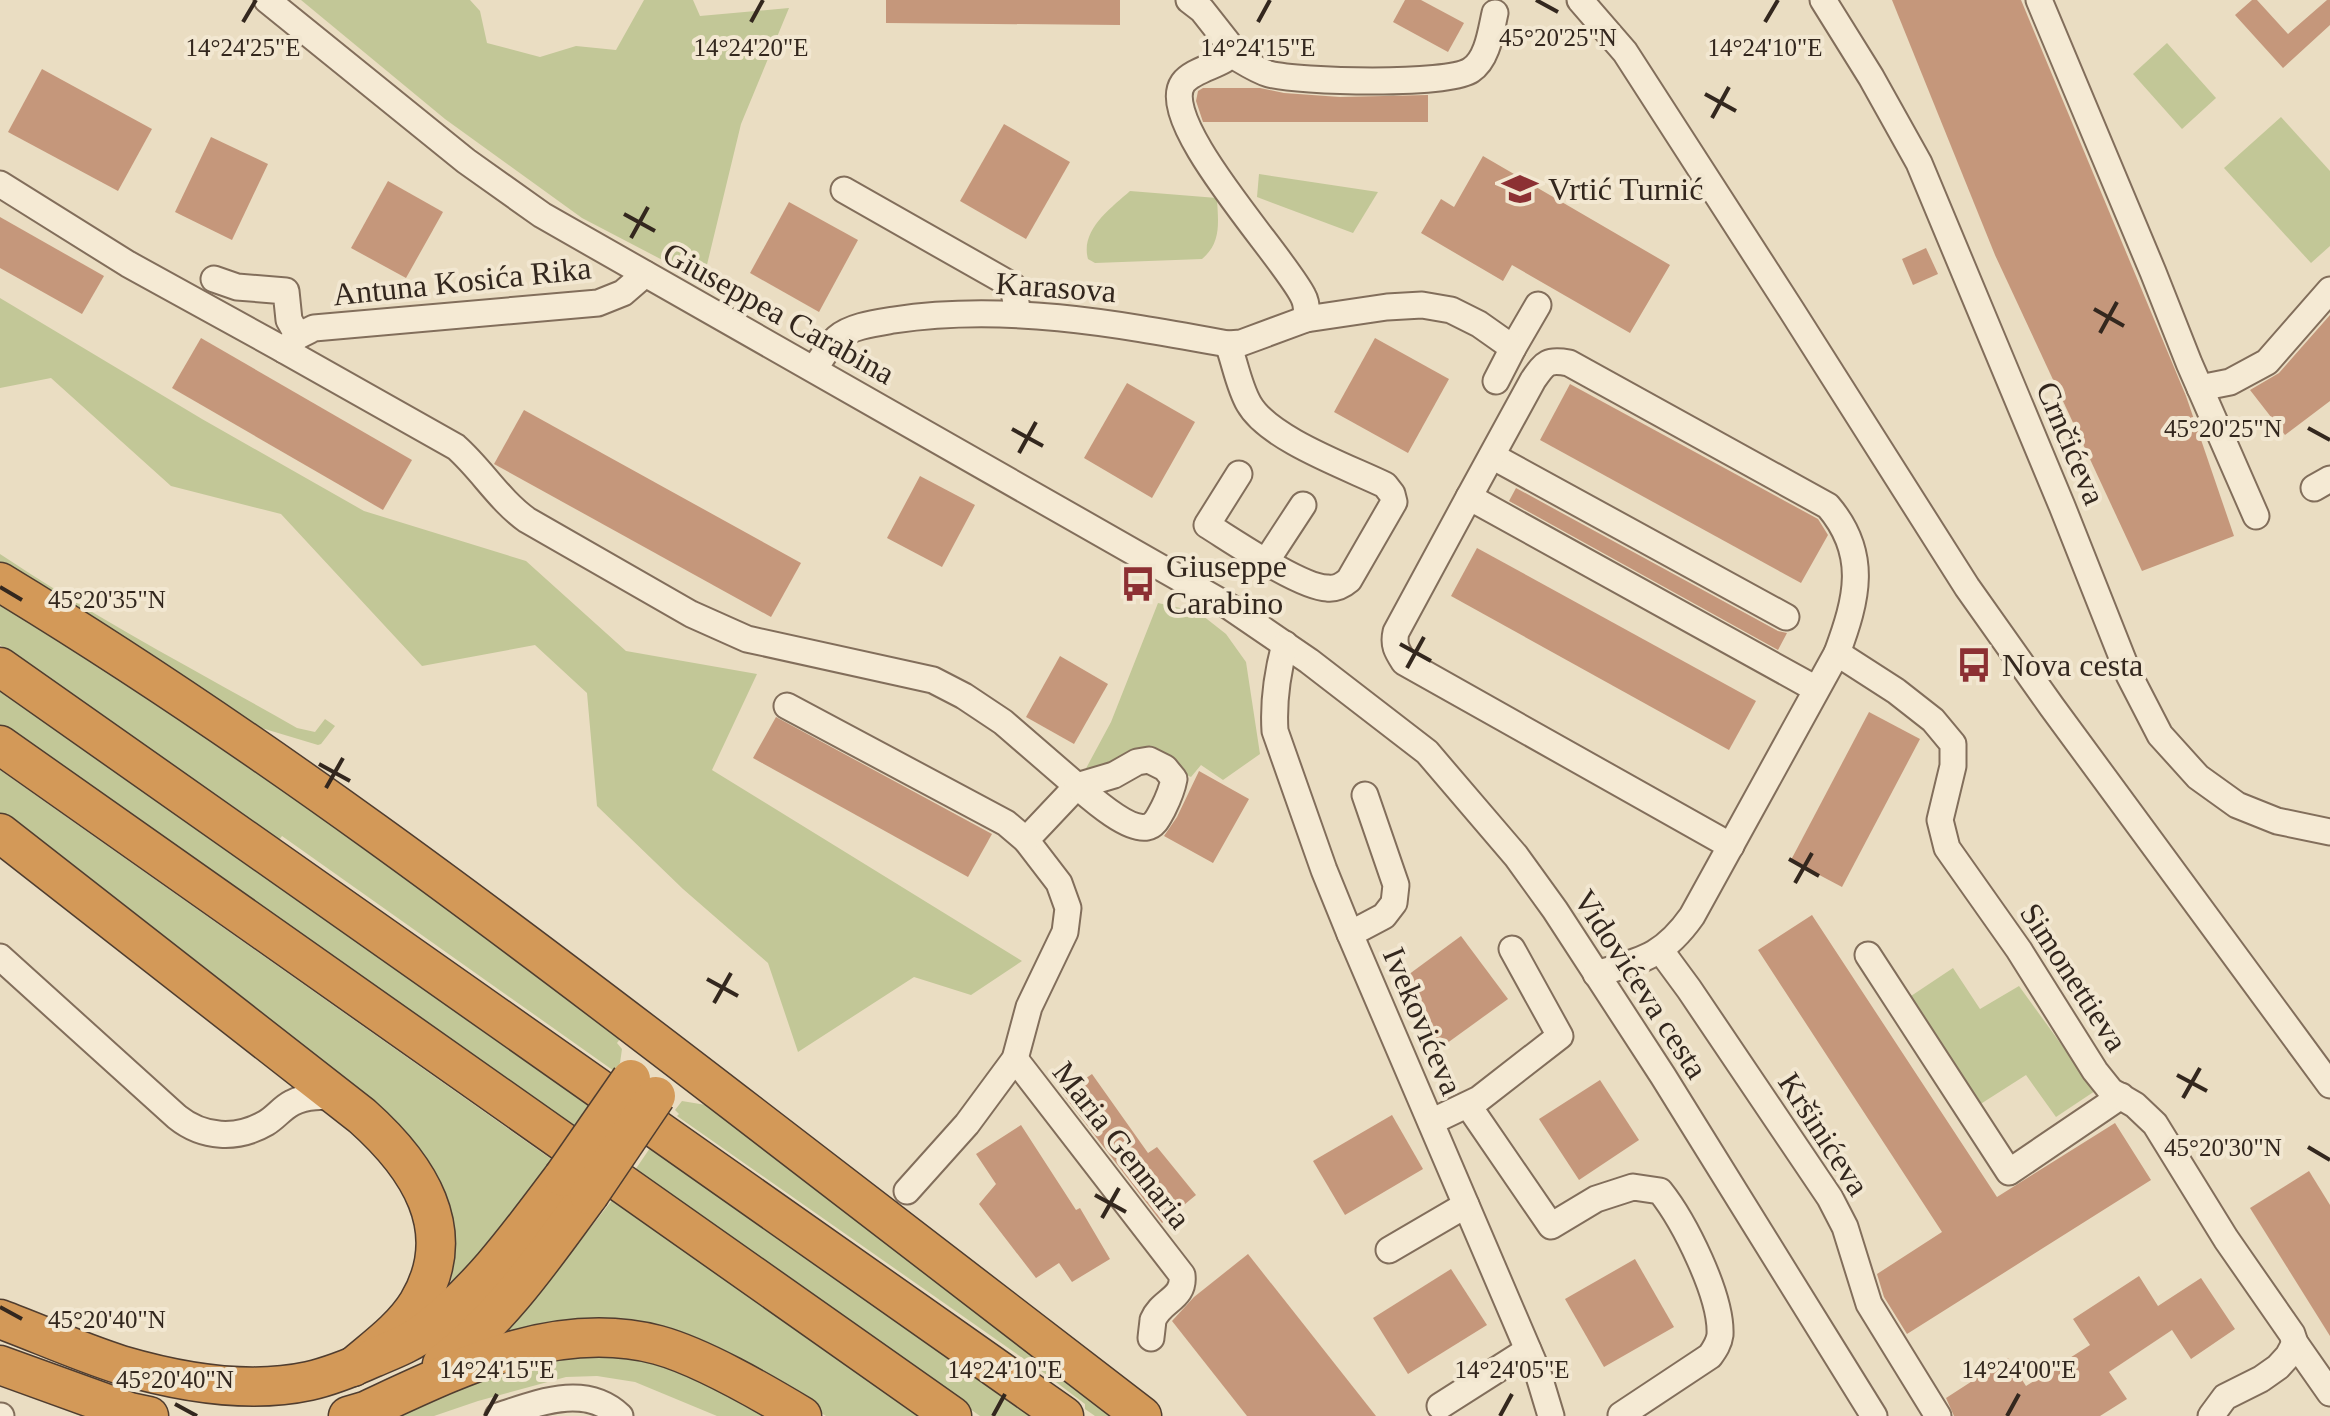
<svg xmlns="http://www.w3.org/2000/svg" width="2330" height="1416" viewBox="0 0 2330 1416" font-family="'Times New Roman',serif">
	<rect width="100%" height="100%" fill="#eaddc2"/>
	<g fill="#c2c797">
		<path d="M301,0H470L480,11L487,43L540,57L576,46L616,50L644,0H693L700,16L789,8L741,124L705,273L695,277L582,218L445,119Z"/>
		<path d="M2167,43L2216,98L2182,129L2133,74Z"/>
		<path d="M2281,117L2330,171V246L2311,263L2224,168Z"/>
		<path d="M1259,174L1378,192L1353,233L1257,197Z"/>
		<path d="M1130,191L1217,198C1218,222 1222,242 1202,259L1095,263L1088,259C1080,230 1111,208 1130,191Z"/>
		<path d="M0,298L202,419L364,511L526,561L626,651L757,674L712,770L1022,961L971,995L914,977L798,1052L768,963L683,889L597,806L587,693L535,645L422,666L281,514L171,486L51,378L0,388Z"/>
		<path d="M0,554C95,618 197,671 297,728L315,732L325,719L335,726L321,744L318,745L248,724L0,565Z"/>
		<path d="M0,597L151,691L609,1021L620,1039L617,1043L622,1049L620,1063L614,1071L282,836L279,840L0,645Z"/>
		<path d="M1158,603L1198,612L1226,634L1246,662L1260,754L1223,780L1201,765L1191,777L1155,761L1083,774L1111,722Z"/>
		<path d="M0,691L589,1106L571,1130L0,725Z"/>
		<path d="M0,770L551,1159L530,1191L455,1286L451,1283L454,1237L451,1212L432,1171L0,821Z"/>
		<path d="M1953,968L1980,1009L2019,986L2095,1091L2056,1117L2026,1075L1979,1105L1911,996Z"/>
		<path d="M682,1101L724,1108L1116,1416H1095L1085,1409V1404L1044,1373L677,1116L679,1114L675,1110Z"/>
		<path d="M650,1148L1030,1416H980L633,1173Z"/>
		<path d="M613,1199L917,1416H826L721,1355L501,1334L583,1232H587Z"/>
		<path d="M556,1350L671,1363L776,1416H717L635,1382L597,1376L566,1377L478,1401L434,1416H392Z"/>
	</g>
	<g fill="#c5977b">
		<path d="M886,0H1120V25L886,23Z"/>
		<path d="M1405,0H1421L1464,23L1448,52L1393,22Z"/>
		<path d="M1892,0H2021L2186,396L2234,536L2142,571L1995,255Z"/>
		<path d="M2252,0H2257L2288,34L2327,0H2330V25L2283,68L2235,15Z"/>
		<path d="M42,69L152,129L118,191L8,132Z"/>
		<path d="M1203,88H1260L1284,93L1340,97L1428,95V122H1203L1196,101L1198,91Z"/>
		<path d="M1004,124L1070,162L1026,239L960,201Z"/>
		<path d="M211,137L268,164L232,240L175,212Z"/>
		<path d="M1483,156L1670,265L1630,333L1512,265L1503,281L1421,233L1441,199L1454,207Z"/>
		<path d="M388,181L443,212L406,278L351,248Z"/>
		<path d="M789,202L858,240L819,312L750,273Z"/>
		<path d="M0,217L104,276L82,314L0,268Z"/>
		<path d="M1926,248L1938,274L1913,285L1902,259Z"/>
		<path d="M2330,315V401L2285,435L2250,390L2279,373Z"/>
		<path d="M201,338L412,460L383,510L172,388Z"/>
		<path d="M1375,338L1449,379L1408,453L1334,412Z"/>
		<path d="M1127,383L1195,422L1152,498L1084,458Z"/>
		<path d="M1570,384L1818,519L1828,535L1801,583L1540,440Z"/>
		<path d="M524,410L801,563L771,617L494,464Z"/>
		<path d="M920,476L975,505L942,567L887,538Z"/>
		<path d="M1516,488L1778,631L1787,633L1778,650L1509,501Z"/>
		<path d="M1477,548L1756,701L1729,750L1451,596Z"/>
		<path d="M1060,656L1108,684L1074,744L1026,717Z"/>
		<path d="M1869,712L1920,739L1842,887L1791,860Z"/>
		<path d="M776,717L992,834L968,877L753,758Z"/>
		<path d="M1199,771L1249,799L1213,863L1164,836L1177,817Z"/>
		<path d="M1812,915L1997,1197L2115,1123L2151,1180L1907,1334L1884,1297L1877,1274L1942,1232L1758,950Z"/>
		<path d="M1461,936L1508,999L1439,1049L1393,986Z"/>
		<path d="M1092,1074L1148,1153L1157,1147L1196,1195L1162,1223L1063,1094Z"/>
		<path d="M1600,1080L1639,1140L1579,1180L1539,1119Z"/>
		<path d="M1392,1115L1423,1169L1345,1215L1313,1161Z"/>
		<path d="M1021,1125L1076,1210L1080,1208L1110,1259L1072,1282L1059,1263L1036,1278L979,1204L996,1184L976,1154Z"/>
		<path d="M2309,1171L2330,1205V1336L2250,1208Z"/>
		<path d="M1248,1254L1376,1416H1247L1172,1321L1194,1297Z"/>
		<path d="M1635,1259L1674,1327L1604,1367L1565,1299Z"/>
		<path d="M1451,1269L1487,1325L1408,1374L1373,1318Z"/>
		<path d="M2139,1276L2158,1306L2201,1278L2235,1329L2191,1359L2172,1330L2109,1372L2127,1399L2100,1416H1954L1946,1398L2008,1358L2026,1386L2090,1345L2073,1319Z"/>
	</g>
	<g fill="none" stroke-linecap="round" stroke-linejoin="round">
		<defs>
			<g id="minor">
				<path d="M267,0L466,161L542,215L1230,607L1309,661L1427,752L1516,856L1555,910L1663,1076L1874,1416"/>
				<path d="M1189,0L1202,10L1228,43L1224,60C1212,67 1191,72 1183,83C1156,122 1285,258 1303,296C1307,303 1307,310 1306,319"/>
				<path d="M1580,0L1625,52L1792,311L1967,587L2052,707L2330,1085"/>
				<path d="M1823,0L1871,77L1919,163L2062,506L2129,675L2160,735L2198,777L2237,805L2277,821L2330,832"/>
				<path d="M2039,0L2153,272L2189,363L2256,516"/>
				<path d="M1227,52C1240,59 1255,70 1269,74C1299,82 1448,86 1471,70C1488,59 1491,30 1495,13"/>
				<path d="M0,184L128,264L284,350L298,336L314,328L598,303L623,293L645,274"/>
				<path d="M844,190L1013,286L1018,314"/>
				<path d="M214,279L237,287L286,291L289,320L298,336"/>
				<path d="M1228,344C1235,363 1239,387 1249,404C1269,439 1348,467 1385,485L1392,494L1394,502L1349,580C1342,586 1336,589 1327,588C1300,587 1233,541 1207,525L1239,474"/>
				<path d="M1513,348L1538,305"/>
				<path d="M284,350L456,447C482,470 499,500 527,520L691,614L747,639L933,680L964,696L1003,722L1077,786L1026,840L1059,883L1068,908L1065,932L1029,1007L1015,1059L967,1124L907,1191"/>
				<path d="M814,369C821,360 828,346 837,338C851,326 876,323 894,320C1007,303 1118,324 1228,344L1241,343L1306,319L1387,307L1422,305L1451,310L1479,324L1513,348L1496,381"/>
				<path d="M2200,388L2230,382L2267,362L2330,290"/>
				<path d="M1492,456L1786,617"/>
				<path d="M2314,488L2330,479"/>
				<path d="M1469,497L1533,380C1545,363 1547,359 1569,363L1828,506C1869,554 1857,599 1837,653"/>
				<path d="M1267,560L1303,505"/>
				<path d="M1285,644C1277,674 1273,700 1275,731L1324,870L1350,934L1538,1373L1551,1416"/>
				<path d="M787,706L1006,823L1026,840"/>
				<path d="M1149,760L1165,768L1174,779C1172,790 1168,799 1163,809C1159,816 1155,826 1147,827C1128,831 1091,798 1077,786L1114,775L1137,762Z"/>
				<path d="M1731,846L1404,662C1397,651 1393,645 1396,632L1469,497L1816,689"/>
				<path d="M1350,934L1384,916L1394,903L1396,885L1365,795"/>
				<path d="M1661,951L1689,989L1830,1198L1845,1227L1869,1304L1938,1416"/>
				<path d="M1868,955L2009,1172L2121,1096"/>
				<path d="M0,957L177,1117C203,1138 237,1140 266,1123C276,1117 282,1108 292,1103C307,1095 323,1096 339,1098"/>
				<path d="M1596,974C1642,960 1663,957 1692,916L1837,653L1896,691L1933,720L1953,744V766L1940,820L1947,848L2019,950L2095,1071L2111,1091L2135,1105L2155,1124L2226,1239L2292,1334L2295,1343L2330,1393"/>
				<path d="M1015,1059L1182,1275C1185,1299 1161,1300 1153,1320C1153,1321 1151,1337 1151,1338"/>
				<path d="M1468,1105L1551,1226L1596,1199L1633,1187L1660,1191C1684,1221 1722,1296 1720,1335C1719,1343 1715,1349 1710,1356L1621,1415"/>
				<path d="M1431,1122L1479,1099L1560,1036L1512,949"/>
				<path d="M1389,1250L1466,1205"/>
				<path d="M1440,1406L1528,1350"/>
				<path d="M0,1416H1"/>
				<path d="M498,1416C538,1403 585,1383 620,1416"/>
				<path d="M2211,1416L2225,1397L2261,1379L2278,1367L2288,1356L2295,1343"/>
			</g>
			<g id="highway">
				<path d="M0,582C257,738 496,919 734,1102C870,1206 1006,1311 1142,1416"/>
				<path d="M0,667L1064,1416"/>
				<path d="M0,745L952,1416"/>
				<path d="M0,833L362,1116C417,1165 462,1230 418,1303C402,1329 375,1348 353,1367"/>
				<path d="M0,1319C40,1334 80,1352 121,1365C179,1382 249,1394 309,1381C331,1376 353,1367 373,1358C392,1350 411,1343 427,1330C482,1288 522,1231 563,1177"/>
				<path d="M442,1364C503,1317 544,1256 589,1195"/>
				<path d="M0,1365L130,1412L149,1416"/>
				<path d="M348,1416L365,1411C456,1369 555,1318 658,1345C702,1357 762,1392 802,1416"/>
			</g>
		</defs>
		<use href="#minor" stroke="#826e5b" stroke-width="29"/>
		<use href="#highway" stroke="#503d2f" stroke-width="41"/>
		<use href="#minor" stroke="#f5ead4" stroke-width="25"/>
		<use href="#highway" stroke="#d39958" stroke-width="38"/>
		<defs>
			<g id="highway-bridge">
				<path d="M563,1177L631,1079"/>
				<path d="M589,1195L656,1096"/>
			</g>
		</defs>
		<use href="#highway-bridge" stroke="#503d2f" stroke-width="41" stroke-linecap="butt"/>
		<use href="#highway-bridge" stroke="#d39958" stroke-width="38"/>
	</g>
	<path fill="none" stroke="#33271e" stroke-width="4" d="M1536,0L1558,12M243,22L256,0M751,22L763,0M1258,22L1270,0M1765,22L1778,0M1705,94L1736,111M1712,118L1729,87M624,214L655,231M631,238L648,207M2094,309L2124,326M2100,333L2117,302M2308,428L2330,440M1012,429L1043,446M1019,453L1036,422M0,587L22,600M1400,644L1431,661M1407,668L1424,637M319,764L350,781M326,788L343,758M1789,859L1819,876M1795,883L1812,853M707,979L738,996M714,1003L731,973M2177,1075L2207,1091M2183,1098L2200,1068M2308,1147L2330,1160M1095,1195L1126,1212M1102,1218L1119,1188M0,1307L22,1319M175,1404L197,1416M485,1416L497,1394M993,1416L1005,1394M1500,1416L1512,1394M2007,1416L2019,1394"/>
	<defs>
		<symbol id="school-bare" viewBox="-9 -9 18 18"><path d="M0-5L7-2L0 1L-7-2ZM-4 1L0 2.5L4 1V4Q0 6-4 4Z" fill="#8c3033" stroke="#f2e7d1" stroke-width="2.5" paint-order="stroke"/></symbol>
		<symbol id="bus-bare" viewBox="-9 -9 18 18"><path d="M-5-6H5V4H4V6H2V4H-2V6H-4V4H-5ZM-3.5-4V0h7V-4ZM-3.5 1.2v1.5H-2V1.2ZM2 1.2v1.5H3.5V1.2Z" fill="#8c3033" stroke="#f2e7d1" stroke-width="2.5" paint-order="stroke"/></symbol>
	</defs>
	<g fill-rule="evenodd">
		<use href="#school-bare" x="1495" y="164" width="50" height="50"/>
		<use href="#bus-bare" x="1113" y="559" width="50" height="50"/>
		<use href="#bus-bare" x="1949" y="640" width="50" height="50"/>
	</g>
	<g text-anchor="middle" stroke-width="8" stroke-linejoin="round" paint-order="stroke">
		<g font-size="32" fill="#33271e" stroke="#f2e7d1" text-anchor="start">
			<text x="1548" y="200">Vrtić Turnić</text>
			<text x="1166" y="577">Giuseppe<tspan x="1166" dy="37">Carabino</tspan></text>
			<text x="2002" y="676">Nova cesta</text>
		</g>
		<g font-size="32" fill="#33271e" stroke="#f2e7d1">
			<text transform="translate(462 281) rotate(-6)" y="11">Antuna Kosića Rika</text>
			<text transform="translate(1056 287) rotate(4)" y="11">Karasova</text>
			<text transform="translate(779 313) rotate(29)" y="11">Giuseppea Carabina</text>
			<text transform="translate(2071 443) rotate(67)" y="11">Crnčićeva</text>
			<text transform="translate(2074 977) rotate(57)" y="11">Simonettieva</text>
			<text transform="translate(1641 984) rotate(57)" y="11">Vidovićeva cesta</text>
			<text transform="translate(1423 1021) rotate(67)" y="11">Ivekovićeva</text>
			<text transform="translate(1824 1134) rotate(57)" y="11">Kršinićeva</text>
			<text transform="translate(1122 1145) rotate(52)" y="11">Maria Gennaria</text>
		</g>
	</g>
	<g font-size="25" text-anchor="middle" fill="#33271e" stroke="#f2e7d1" stroke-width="8" stroke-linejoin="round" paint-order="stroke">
		<text x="1558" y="46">45°20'25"N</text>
		<text x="243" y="56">14°24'25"E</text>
		<text x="751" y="56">14°24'20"E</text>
		<text x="1258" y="56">14°24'15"E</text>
		<text x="1765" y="56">14°24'10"E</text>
		<text x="2223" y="437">45°20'25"N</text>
		<text x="107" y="608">45°20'35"N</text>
		<text x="2223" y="1156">45°20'30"N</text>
		<text x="107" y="1328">45°20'40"N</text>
		<text x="497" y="1378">14°24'15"E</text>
		<text x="1005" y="1378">14°24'10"E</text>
		<text x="1512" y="1378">14°24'05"E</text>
		<text x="2019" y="1378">14°24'00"E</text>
		<text x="175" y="1388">45°20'40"N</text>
	</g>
</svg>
